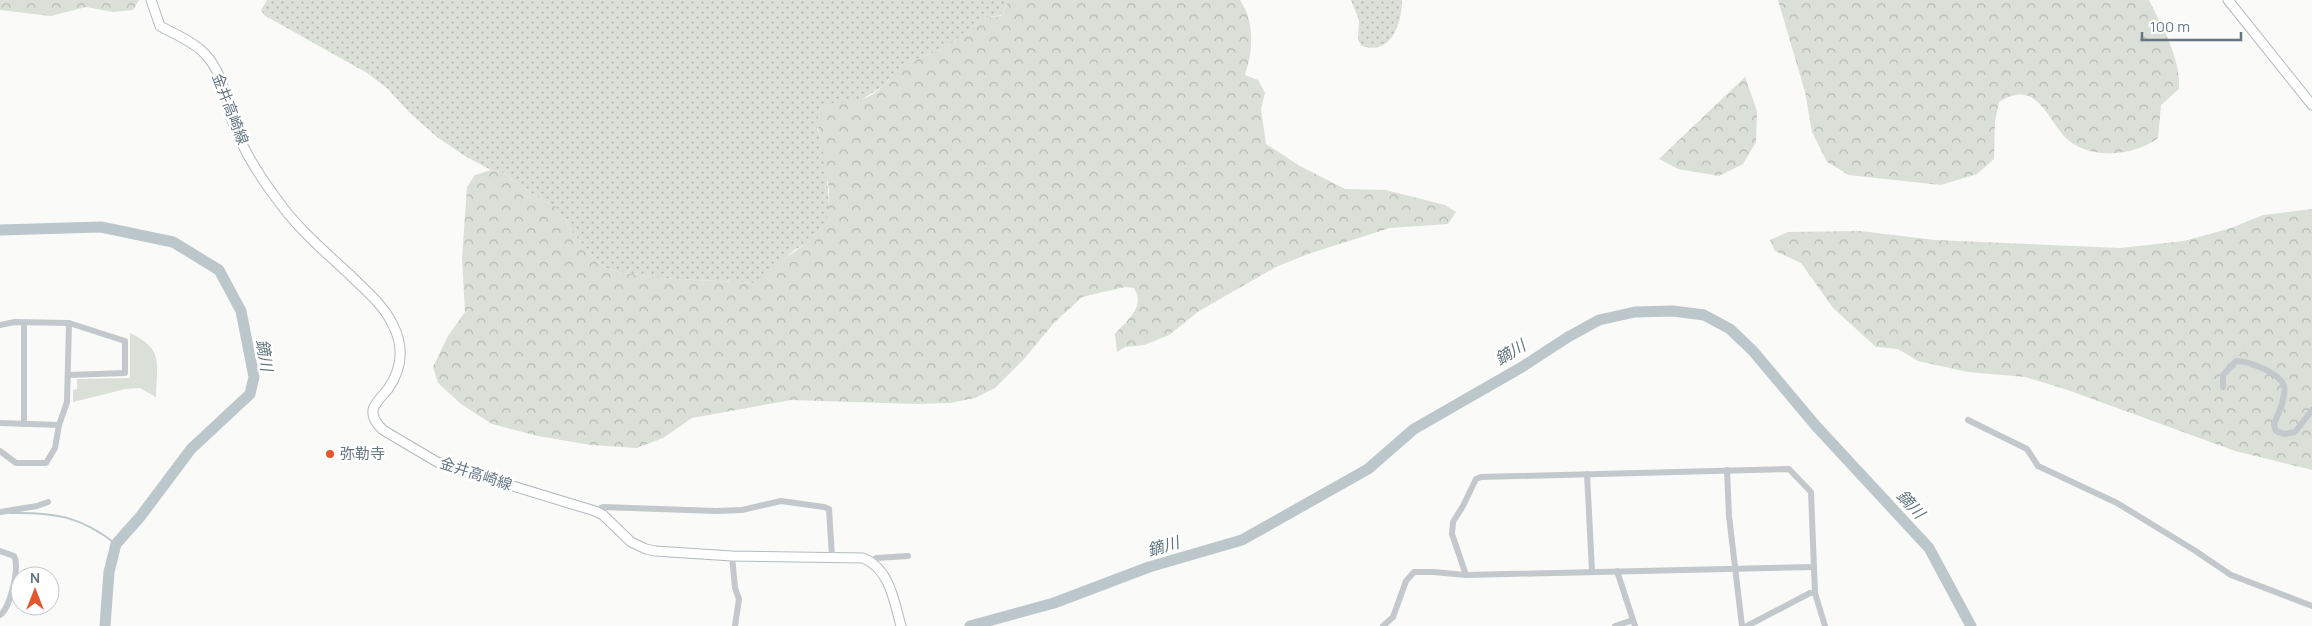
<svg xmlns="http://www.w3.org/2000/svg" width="2312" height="626" viewBox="0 0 2312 626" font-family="Manrope,'Noto Sans JP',sans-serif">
	<defs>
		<pattern id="grass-dots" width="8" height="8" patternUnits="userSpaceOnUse" patternTransform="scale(1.25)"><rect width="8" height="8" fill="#dadfd7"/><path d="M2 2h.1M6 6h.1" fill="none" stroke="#b4b9b4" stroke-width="1.8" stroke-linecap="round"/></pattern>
		<pattern id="forest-crowns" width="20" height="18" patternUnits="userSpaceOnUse" patternTransform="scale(1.25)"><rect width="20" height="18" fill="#dadfd7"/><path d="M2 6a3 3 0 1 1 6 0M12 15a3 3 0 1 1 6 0" fill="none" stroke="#b4b9b4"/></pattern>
	</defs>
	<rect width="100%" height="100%" fill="#fafaf8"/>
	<g fill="url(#grass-dots)">
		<path d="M267,0H1009L1001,15L985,18L945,48L901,65L883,86L861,100L849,102L817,127C827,160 830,193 827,227L812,235L804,245L794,250L776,266L766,271L755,283L660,278L619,272L603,267L572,232L555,206L541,200L504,173L491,170L465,156L437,137L410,113L387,88L367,73L264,15L261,10Z"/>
		<path d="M1351,0H1402C1402,22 1392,56 1362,46L1358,40L1359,20Z"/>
	</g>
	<g fill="url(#forest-crowns)">
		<path d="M0,0H139L133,10L113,12L86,7L51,16L0,10Z"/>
		<path d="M1009,0H1240C1255,22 1253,51 1245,75L1258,80L1265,93L1261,109L1266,144L1300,166L1345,189L1385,190L1445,205L1456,212L1448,224L1390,228L1308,254L1276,267L1199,311L1169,335L1144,345L1125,347L1117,352L1115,334C1127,320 1146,307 1134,288L1125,287L1082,297L1054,323L1024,359L995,388L975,398L950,403L917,404L791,400L692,418L663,438L637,448L591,445L538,436L492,424L461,404L438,383L433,367L448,336L465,312L462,258L467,187L475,175L491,170L504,173L541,200L555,206L572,232L603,267L619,272L660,278L754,283L766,271L804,245L803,241L827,226L829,189L817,122L818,117L828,104L861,100L872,95L883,86L901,65L945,48L985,18L1001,16Z"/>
		<path d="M1778,0H2149C2162,27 2181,58 2179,89L2161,105L2158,138C2133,157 2086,161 2063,135C2044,112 2035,80 1999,102L1995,121L1994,159L1977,174L1941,185L1849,175L1827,162L1812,132L1805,92Z"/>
		<path d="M1745,77L1757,111L1756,142L1743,164L1719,176L1678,169L1659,159Z"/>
		<path d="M2312,209V470L2235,451L2065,389L2025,377L1968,372L1918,361L1898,349L1876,347L1833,308L1801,263L1775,251L1770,240L1788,232L1860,231L1935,240L2120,248L2184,241L2231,228L2263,215Z"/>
	</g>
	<path fill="#dadfd7" d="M130,333C164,349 157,363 156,397L140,388L125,389L73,402V390L77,389V379L130,378Z"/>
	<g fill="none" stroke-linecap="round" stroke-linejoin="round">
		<path stroke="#bbc7cb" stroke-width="2" d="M10,513C54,512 80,516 116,544"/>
		<g stroke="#bbc7cb" stroke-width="11">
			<path d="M0,230L101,227L173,242L219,270L241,311L254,377L250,394L191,449L140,517L116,544L109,572L105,626"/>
			<path d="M970,626L1054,603L1149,567L1242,540L1368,469L1414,429L1522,367L1568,337L1599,320L1635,312L1673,311L1704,315L1730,329L1753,351L1816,426L1929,548L1971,626"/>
		</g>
		<defs>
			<g id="secondary">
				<path d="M151,0L160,26C174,34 193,41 205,54C226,76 225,106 237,133C247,156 261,178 276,198C296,227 323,250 349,274C365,290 383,304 393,325C404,347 402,369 388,389C383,395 377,401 374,407C370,416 377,424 383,430L437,462L450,467L595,511L603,515L631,542L646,549L655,551L732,556L863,558C890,569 894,601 901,626"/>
				<path d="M2228,0L2312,105"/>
			</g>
		</defs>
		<use href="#secondary" stroke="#b3babf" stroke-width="11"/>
		<g stroke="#c3c8cc" stroke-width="6">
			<path d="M24,323V424"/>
			<path d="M0,325L15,322L69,323L67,402L59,425L0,423"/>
			<path d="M68,375L125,373V341L69,323"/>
			<path d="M2223,387V375L2236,361C2249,361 2280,373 2284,386C2287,397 2277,415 2274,425L2276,431L2284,434L2295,432L2312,410"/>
			<path d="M1968,420L2027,449L2038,466L2117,503L2194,550L2231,575L2312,606"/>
			<path d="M0,451L16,463H46L55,448L59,425"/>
			<path d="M1727,470L1729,516L1742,626"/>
			<path d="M1587,474L1592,571"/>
			<path d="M595,511L603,507L716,511L742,510L781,501L824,507L829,509L832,557"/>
			<path d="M0,512L37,506L48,502"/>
			<path d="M0,551L14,556C20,567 10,609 0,615"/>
			<path d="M732,556L735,588L739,599L735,626"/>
			<path d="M871,561L876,558L908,556"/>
			<path d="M1617,571L1635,626"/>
			<path d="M1466,575L1452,534L1453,522L1463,506L1476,479L1481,477L1789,469L1811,492L1815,593L1825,626"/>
			<path d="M1383,626L1393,617L1406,581L1414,572H1433L1466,575L1814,567"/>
			<path d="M1615,626L1633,620"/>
			<path d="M1747,626L1810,593H1815"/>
		</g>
		<use href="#secondary" stroke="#fff" stroke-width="9"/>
	</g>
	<circle fill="#e4572e" stroke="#fff" stroke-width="2" cx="330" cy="454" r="5"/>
	<g text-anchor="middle" stroke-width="5" stroke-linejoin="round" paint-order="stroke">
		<g font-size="15" fill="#657683" stroke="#fff">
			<text transform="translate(230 109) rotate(69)" y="5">金井高崎線</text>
			<text transform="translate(476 474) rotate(18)" y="5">金井高崎線</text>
		</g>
		<g font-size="15" fill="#657683" stroke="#fff" text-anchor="start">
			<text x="340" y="459">弥勒寺</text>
		</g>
		<g font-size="16" font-style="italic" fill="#60757c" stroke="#fff">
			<text transform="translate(1510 352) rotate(-31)" y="6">鏑川</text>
			<text transform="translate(265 355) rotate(81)" y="6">鏑川</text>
			<text transform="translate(1911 504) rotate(47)" y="6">鏑川</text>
			<text transform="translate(1163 546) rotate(-16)" y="6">鏑川</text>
		</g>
	</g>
	<g transform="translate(35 591)"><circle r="24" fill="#ffffff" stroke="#c1c8cd"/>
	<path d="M0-4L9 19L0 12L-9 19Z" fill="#e4572e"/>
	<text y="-8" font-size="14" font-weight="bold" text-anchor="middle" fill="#657683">N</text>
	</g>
	<path d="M2142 32v8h99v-8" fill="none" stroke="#657683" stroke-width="2.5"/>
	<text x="2150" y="32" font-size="15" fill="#657683" stroke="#ffffff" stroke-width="4" paint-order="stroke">100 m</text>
</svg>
